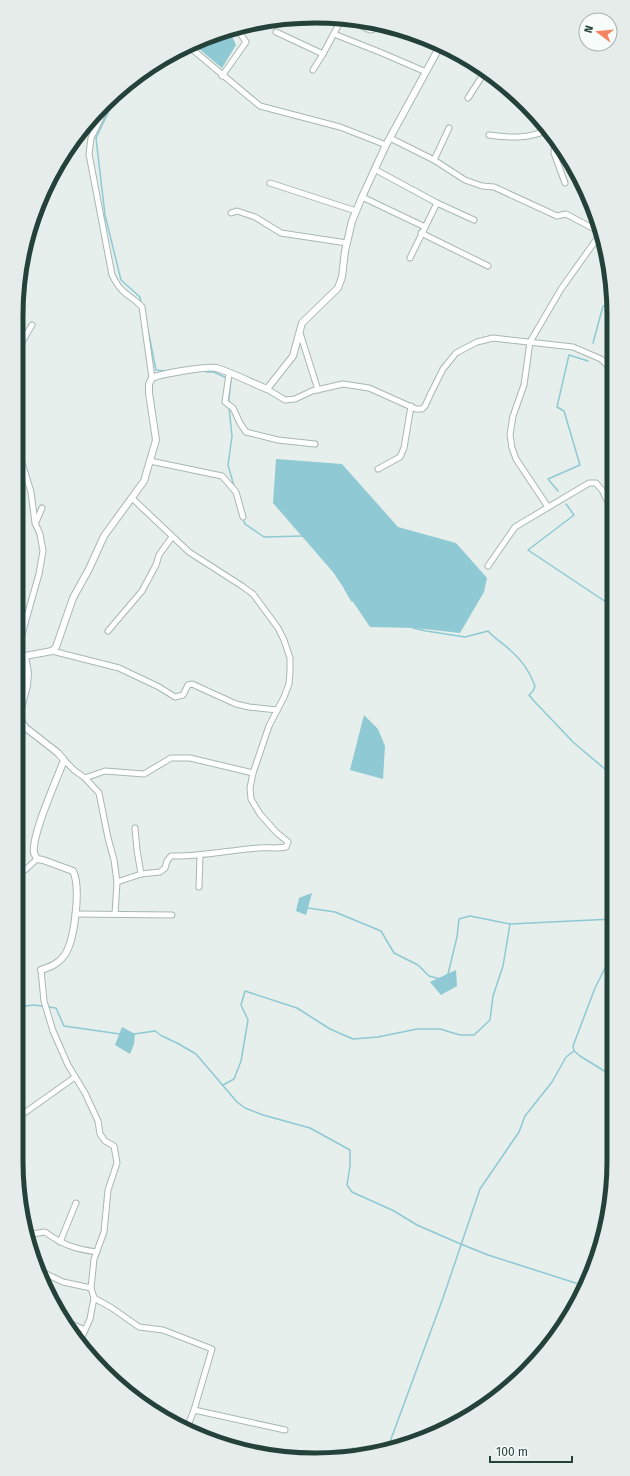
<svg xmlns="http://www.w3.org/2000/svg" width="630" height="1476" viewBox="0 0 630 1476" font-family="'Fira Sans',sans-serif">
	<rect width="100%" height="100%" fill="#e6efeb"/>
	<g fill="#8ec9d4">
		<path d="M229,30L236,45L222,68L192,43Z"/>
		<path d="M276,459L342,464L398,527L456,543L487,578L484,592L460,633L415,628L370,627L333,572L273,503Z"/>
		<path d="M364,715L378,729L385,746L383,779L350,770Z"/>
		<path d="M312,893L306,915L296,911L299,898Z"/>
		<path d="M456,970L457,986L441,995L430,982Z"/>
		<path d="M122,1027L135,1034L134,1044L130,1054L115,1045Z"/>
	</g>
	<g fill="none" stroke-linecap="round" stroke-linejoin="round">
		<g stroke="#8ec9d4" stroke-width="1.5">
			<path d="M118,92L96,138L105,215L121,280L140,297L141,303"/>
			<path d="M148,330L156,370L165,371"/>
			<path d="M593,343L603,306L611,304"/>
			<path d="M206,372H214L231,380L229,398V404"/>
			<path d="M229,408L232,436L228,465L234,486"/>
			<path d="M558,491L548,479L580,465L564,411L557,407L569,355L588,361"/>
			<path d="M566,504L574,515L528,550L612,606"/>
			<path d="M243,519L245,524L264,537L303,536"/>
			<path d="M345,589L352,601"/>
			<path d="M413,628L426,631L465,637L488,631C495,639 503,643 510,650C522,660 530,672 535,686L533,691L529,695L534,701L573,742L606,770L613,781"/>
			<path d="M308,908L335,912L381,931L394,953L418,965L429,976L440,979"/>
			<path d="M613,952L595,988L573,1046L574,1051L580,1056L614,1077"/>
			<path d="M448,974L457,937L459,919L470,916L510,924"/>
			<path d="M16,1007L34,1005L56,1008L64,1026L120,1034"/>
			<path d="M134,1034L155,1031L162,1036L177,1043L196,1054L237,1102L245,1108L263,1115L310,1128L350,1150V1166L347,1185L352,1192L394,1211L417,1225L456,1242L488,1255L585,1286"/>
			<path d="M223,1085L234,1079L241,1061L248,1020L241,1005L245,991L297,1008L330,1029L353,1039L378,1037L417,1029H440L460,1035H474L490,1020L493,996L503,966L510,924L613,919"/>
			<path d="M387,1450L443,1298L480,1189L519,1132L525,1116L552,1082L566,1057L574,1051"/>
			<path d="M350,1457L353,1448L372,1453"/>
		</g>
		<defs>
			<g id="minor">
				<path d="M345,18L370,30L374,29L377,24"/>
				<path d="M276,32L323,54"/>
				<path d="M334,34L382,53L426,72"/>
				<path d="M187,45L260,106L340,127L386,145"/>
				<path d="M313,70L323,54L340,22L343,18"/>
				<path d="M222,76L246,42L236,27"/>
				<path d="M468,98L486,70"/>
				<path d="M109,101L91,138L89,154L112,275C115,281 118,287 124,292C131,298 136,300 142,307L152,378"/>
				<path d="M489,135C510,138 528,139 548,130"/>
				<path d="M390,138L434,160L449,128"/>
				<path d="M555,141L554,153L565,183"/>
				<path d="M434,160L465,180L482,186L494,187L557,216L566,214L598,231"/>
				<path d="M376,170L437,203L474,220"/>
				<path d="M270,183L356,211"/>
				<path d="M362,197L425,227"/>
				<path d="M231,213L237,211L255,217L281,233L347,243"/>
				<path d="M421,233L488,266"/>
				<path d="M410,258L437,203"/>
				<path d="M300,333L318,390"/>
				<path d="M16,352L32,325"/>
				<path d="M229,374L225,402L233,408L240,423L246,432L278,440L315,444"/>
				<path d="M267,389L285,400L295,399L312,391L343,384L369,388L416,409H422L425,406L431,393L443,369L456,353L477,342L493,338L573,347L601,359L612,370"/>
				<path d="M150,461L222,476L236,492L243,517"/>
				<path d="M378,469L400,457L404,448L411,406"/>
				<path d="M548,507L516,459L512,448L510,435L513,416L524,385L530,342L561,289L596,240L600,237"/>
				<path d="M36,522L42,508"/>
				<path d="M488,566L515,527L589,483H596L602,490L612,510"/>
				<path d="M108,631L142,591L156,565L159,555L172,537"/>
				<path d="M52,651L119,668L159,687L175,697L183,695L188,685L192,684L236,704L249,707L277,710"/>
				<path d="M16,655L39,574L43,551L40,534L35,523L31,492L23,466L16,454"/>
				<path d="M64,760L74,770L85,778L99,793L108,838L114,860L117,882L115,914"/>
				<path d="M85,778L105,771L144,774L171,758H190L253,773"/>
				<path d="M135,828L137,850L141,874"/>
				<path d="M16,873L25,870L37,859"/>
				<path d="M117,882L141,874L160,872L165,868L167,861L171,856C200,857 229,850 258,848C267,847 277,849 286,847L288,842L276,832L260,814L251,799L250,788L253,773L269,726L284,697L289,684L290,672V658L284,640L278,628L253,594L242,586L189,552L133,499"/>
				<path d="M199,887L200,855"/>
				<path d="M75,914L172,915"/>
				<path d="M41,970L44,1001L53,1031L68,1065L85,1093L98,1121L100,1134L105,1141L114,1146L117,1163L108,1190L104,1232L94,1259L91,1288L94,1298L90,1319L79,1343"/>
				<path d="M16,1119L75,1077"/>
				<path d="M28,1233L32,1234L45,1232C63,1245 75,1249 97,1252"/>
				<path d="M60,1242L76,1203"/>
				<path d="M38,1270L63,1282L91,1288"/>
				<path d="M94,1298L112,1308L139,1327L163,1330L212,1349L194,1410L187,1428"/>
				<path d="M64,1321L85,1330"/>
				<path d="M194,1410L285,1430"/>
			</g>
			<g id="tertiary">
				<path d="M16,656H25L28,673L27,686L19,715L20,720L26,728L58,753L64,760C57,779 31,836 34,853C35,855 36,857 37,859L43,860L73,871C81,887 75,941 64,956C58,964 50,967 41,970"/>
				<path d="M25,656L52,651L56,647L73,598L89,569L104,536L144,481L156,440L149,393V384L152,378C160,374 207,366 216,368C231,372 252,383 267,389L293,356L302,323L338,288L342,277L345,251L352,221L362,197L386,145L440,46"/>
			</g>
		</defs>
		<use href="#minor" stroke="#a8b8b2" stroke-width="7"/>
		<use href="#tertiary" stroke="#a8b8b2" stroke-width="8"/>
		<use href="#minor" stroke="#fff" stroke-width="5"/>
		<use href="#tertiary" stroke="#fff" stroke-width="6"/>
	</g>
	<path d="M0 0H630V1476H0ZM315 23H315A292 292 0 0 1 607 315V1161A292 292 0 0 1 315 1453H315A292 292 0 0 1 23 1161V315A292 292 0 0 1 315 23Z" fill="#e6ecea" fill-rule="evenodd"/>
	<path fill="none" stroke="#24423a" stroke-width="5" d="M315 23H315A292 292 0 0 1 607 315V1161A292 292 0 0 1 315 1453H315A292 292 0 0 1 23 1161V315A292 292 0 0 1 315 23Z"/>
	<g transform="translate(598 32) rotate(286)"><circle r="19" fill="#f7fbf9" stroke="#a3b1ad"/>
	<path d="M0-3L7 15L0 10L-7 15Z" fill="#f4845f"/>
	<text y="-6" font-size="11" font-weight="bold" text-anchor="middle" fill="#24423a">N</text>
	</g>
	<path d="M490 1456v6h82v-6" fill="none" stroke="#24423a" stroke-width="2"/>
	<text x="496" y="1456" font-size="12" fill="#24423a" stroke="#f7fbf9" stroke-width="3" paint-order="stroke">100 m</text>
</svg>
